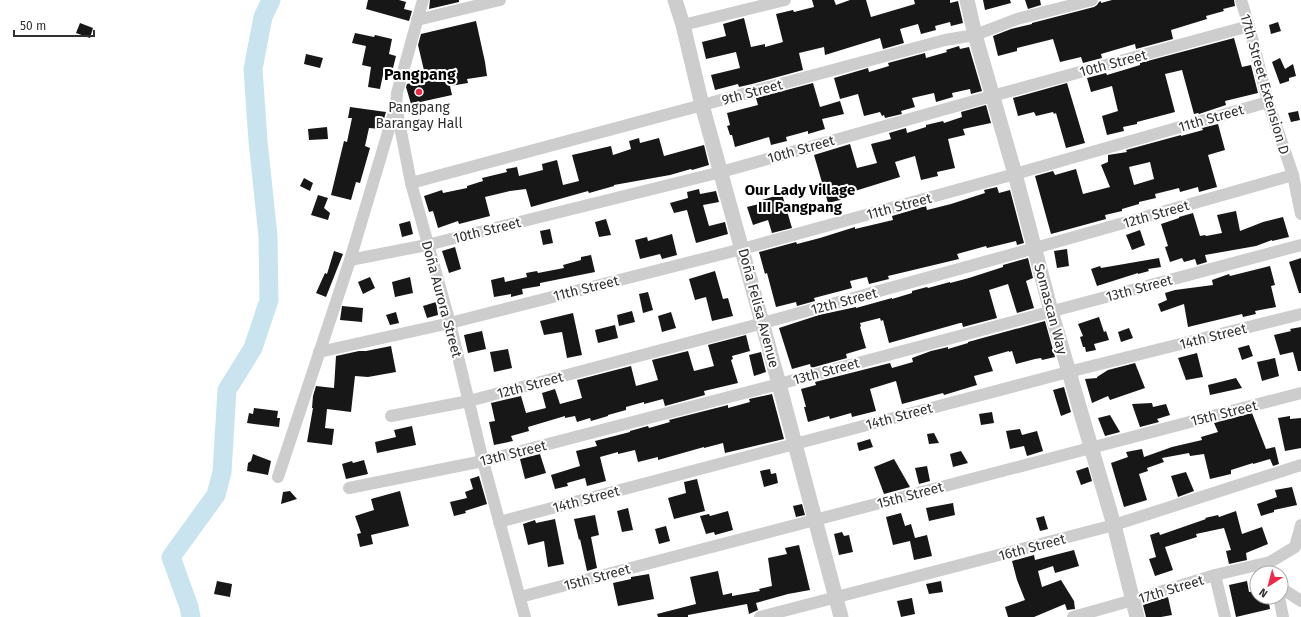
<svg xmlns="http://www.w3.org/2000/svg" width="1301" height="617" viewBox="0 0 1301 617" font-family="'Fira Sans',sans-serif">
	<rect width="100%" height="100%" fill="#fff"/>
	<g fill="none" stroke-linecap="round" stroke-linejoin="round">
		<path stroke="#c9e4ef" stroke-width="19" d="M191,617L189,607L171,557L216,495L222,472L227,390L253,348L269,300L268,236L258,141L253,69L263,17L271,0"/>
	</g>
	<g fill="#171717" fill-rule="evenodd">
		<path d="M368,0H399L406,2L404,9L412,11L409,21L366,9Z"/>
		<path d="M430,0H459V2L429,9Z"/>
		<path d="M812,0H834L836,5L850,0H866L871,17L915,4L914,0H950V3L958,1L963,23L951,26L950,22L935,26L936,30L921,34L918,24L900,29L904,43L883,49L880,38L825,55L824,47L799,53L803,70L752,84L739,87L738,84L715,90L711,75L740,68L736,52L706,59L702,42L726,36L723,24L744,18L751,47L765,44V47L783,42L776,14L793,10L794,12L814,7Z"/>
		<path d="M983,0H1010L1011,3L985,10Z"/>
		<path d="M1025,0H1040L1041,5L1028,9Z"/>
		<path d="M1112,0H1234L1235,6L1223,9L1224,11L1206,16L1207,19L1171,30L1173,39L1136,49L1135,44L1101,54L1102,58L1083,63L1081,57L1060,62L1053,39L1017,48V51L998,56L993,36L1011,29L1032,24V23L1094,7L1097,5L1099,2L1101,1V3Z"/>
		<path d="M476,21L485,62L487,76L467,79L468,83L450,86L452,95L411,104L406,87L407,84L426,79L418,45L421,34Z"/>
		<path d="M1278,22L1281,31L1271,34L1269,25Z"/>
		<path d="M80,23L93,28L90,38L76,33Z"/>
		<path d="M355,33L374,37L375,35L392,39L389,54L396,56L392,72L384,70L380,89L368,87L371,67L362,65L366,46L352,43Z"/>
		<path d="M1234,38L1242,67L1251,65L1258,93L1225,101L1226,105L1199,114L1198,113L1194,114L1182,70L1165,74L1175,112L1137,122V124L1123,127L1124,131L1107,135L1102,116L1118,111L1112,86L1091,92L1087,78L1106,73L1107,75L1127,69L1140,65V63Z"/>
		<path d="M959,46L960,49L969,47L982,91L971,94L970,89L952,93L953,97L936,102L934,93L912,98L915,107L901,111L902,114L885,118L884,115L882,116L880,112L864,116L858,94L840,99L834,78L868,68L869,72L889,66L888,63L925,53L926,58L947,52L946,50Z"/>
		<path d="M306,54L323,58L320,68L304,64Z"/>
		<path d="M1280,58L1285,69L1293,64L1296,76L1289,78V81L1280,84L1272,62Z"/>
		<path d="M813,83L820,107L840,101L844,114L822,119L825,129L808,134V131L786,137L787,141L771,145L769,137L735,147L732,135H730L727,126L730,125L727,113L758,105L756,98Z"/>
		<path d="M1067,83L1085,143L1066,148L1056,113L1054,114L1053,112L1036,116L1034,112L1018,116L1013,98Z"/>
		<path d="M986,105L991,123L963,129L965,135L948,139L955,168L937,172L938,176L921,180L915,156L895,162L900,177L842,195L844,199L828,203L814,155L850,144L857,168L877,163L871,144L891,139L889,133L906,128L907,133L926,127V125L943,121L944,123L962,117L961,112Z"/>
		<path d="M350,107L386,112L381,129L369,128L365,146L370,148L360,183L356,182L351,200L331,195L344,141L347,142L352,118H348Z"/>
		<path d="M1298,111L1300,120L1291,122L1288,113Z"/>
		<path d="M1218,124L1225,150L1208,155L1217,187L1199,192L1198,187L1180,192L1179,188L1155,194L1156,198L1139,202V204L1122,209V211L1105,215L1106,219L1051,234L1035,176L1053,171L1055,175L1076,169L1083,194L1110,187L1101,165L1108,162V155L1127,152L1126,150L1181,135V136L1203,130L1202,128ZM1150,162L1154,179L1134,185L1129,167Z"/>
		<path d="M327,127L328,139L309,140L308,129Z"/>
		<path d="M639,138L640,143L659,138L664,156L704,145L709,165L692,170L691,169L670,175L614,185V186L589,193L588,191L531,207L526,189L510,191L485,197L490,216L459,224L458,221L438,228L433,211L429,212L424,196L442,190L443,193L467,188V186L483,181L482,178L507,172L506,169L517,167L519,176L543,170L542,164L557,160L563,185L579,181L572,155L611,146L613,155L631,149L629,141Z"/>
		<path d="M304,178L313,183L310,191L300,186Z"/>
		<path d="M997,187L999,193L1010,190L1024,243L1017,245L1016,241L987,248L986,246L957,254L959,259L888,276L889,279L869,284L867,277L850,281L852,288L814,298L815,301L797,306L796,302L776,307L767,273L765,274L759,252L796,242L797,244L820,238L855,227V229L893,220L892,216L926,206L927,210L951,204L985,193L984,190Z"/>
		<path d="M699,189L700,194L716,191L719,202L703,205L709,226L725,222L728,234L696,243L687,210L674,213L670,203L688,198L687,192Z"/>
		<path d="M782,194L792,228L772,233L768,220L753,225L747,207L763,203L762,200Z"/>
		<path d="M318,195L328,198L324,208L330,213L328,220L311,215Z"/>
		<path d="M1236,211L1240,231L1263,222L1283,217L1289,237L1272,241V240L1256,246L1205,255L1207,262L1197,265L1195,259L1184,262L1182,258L1170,262L1165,247L1168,246L1161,224L1179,218V217L1193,213L1200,236L1205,235L1206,236L1222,233L1217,215Z"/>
		<path d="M606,219L611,235L599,237L595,222Z"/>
		<path d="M410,221L413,234L402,237L399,224Z"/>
		<path d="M550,229L553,243L543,245L540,231Z"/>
		<path d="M1140,230L1145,245L1132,250L1126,235Z"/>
		<path d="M672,234L677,255L662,259L660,254L640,259L635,240L647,237L648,241Z"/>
		<path d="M455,247L461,269L449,273L442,251Z"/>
		<path d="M1067,249L1069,266L1057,268L1054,251Z"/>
		<path d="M334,251L343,254L326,297L316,293L325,273L327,274Z"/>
		<path d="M591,255L595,272L540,283V286L522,289L523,294L511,297V294L494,297L491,280L504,277L505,282L527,277L526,273L537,271L538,273L564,268L563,265L581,260V257Z"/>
		<path d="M1028,258L1033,278L1026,281L1034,308L1017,313L1008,284L989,290L997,318L963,327L962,323H960L889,343L883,320L881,321L880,318L860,323L861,326L860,327L866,348L846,354L847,358L811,368L810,364L792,369L779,328L819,315L856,307V308L892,298V299L912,293V291L927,287L928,288L950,282V283L969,278L1003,267V265Z"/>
		<path d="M1159,258L1161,267L1148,269L1149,271L1138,274V273L1097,286L1091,269L1100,266L1101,268Z"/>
		<path d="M1301,258V293H1299L1289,262Z"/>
		<path d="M1270,266L1275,285L1271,286L1276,307L1255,311L1256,314L1243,317L1242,314L1188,327L1184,304L1161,312L1158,304L1167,300L1165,293L1175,290L1213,285L1212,280L1229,274L1230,276Z"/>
		<path d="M715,271L723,299L728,298L733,316L712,321L706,297L695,300L689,279Z"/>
		<path d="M370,277L375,288L363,294L358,282Z"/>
		<path d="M410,277L413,293L395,297L392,282Z"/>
		<path d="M648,292L653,310L643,313L639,294Z"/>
		<path d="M436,302L438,315L427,318L423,306Z"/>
		<path d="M342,306L363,308L362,322L340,320Z"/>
		<path d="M632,311L635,322L619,326L617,315Z"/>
		<path d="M396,312L399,323L390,325L386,315Z"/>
		<path d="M671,312L676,328L662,332L658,316Z"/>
		<path d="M573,313L582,355L567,358L562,332L544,335L540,321Z"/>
		<path d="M1099,317L1104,332L1106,331L1109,340L1094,344L1096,350L1086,352L1085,347H1083L1080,337L1083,336L1078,324Z"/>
		<path d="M1045,321L1055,357L1042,360L1041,358L1035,359L1016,364L1012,351L1009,352V351L988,357L993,371L974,376L977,385L944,395L943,393L902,404L896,381L870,389L876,411L852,417L851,413L830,419L829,416L808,422L804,407H806L801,389L816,385L815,382L890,363L892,368L913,362L912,358L931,351L948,347V349L968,343V342Z"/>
		<path d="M615,325L618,338L598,343L595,330Z"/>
		<path d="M1301,327V371H1298L1293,352L1280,355L1274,335L1291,331L1290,329Z"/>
		<path d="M1129,328L1133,338L1121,342L1118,332Z"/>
		<path d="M482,331L486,349L468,353L464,335Z"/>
		<path d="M746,335L750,351L732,356L733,359L731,360L738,383L704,391L705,395L665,406L663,399L644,404V402L626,407V410L608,415V416L591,421L590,418L577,422L575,416L565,418V416L528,427L529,431L511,436L513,441L494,445L489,422L495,421L491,403L521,396L526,413L546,408L542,393L555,389L560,404L582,398L577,380L631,366L636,386L658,380L652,360L688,351L694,371L714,366L708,345Z"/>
		<path d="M1249,345L1253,356L1242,360L1238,348Z"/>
		<path d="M391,346L396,372L368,377L355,376L351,412L327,409L325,428L334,429L332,445L307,442L313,408H312L313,396L316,386L334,388L336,356L359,351H366Z"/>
		<path d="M508,349L512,368L494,372L490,352Z"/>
		<path d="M761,352L766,372L754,376L749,355Z"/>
		<path d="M1197,353L1203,377L1186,380L1178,358Z"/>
		<path d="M1275,358L1279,376L1262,381L1257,362Z"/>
		<path d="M1135,363L1145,388L1110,400L1108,396L1092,403L1085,379L1097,378V377L1108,370Z"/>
		<path d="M1236,378L1242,388L1210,395L1208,385Z"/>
		<path d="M1064,387L1071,412L1061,416L1053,390Z"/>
		<path d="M772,394L784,439L725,453L723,443L704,448V447L658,460V457L638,462L635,450L618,454V452L600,457L606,481L587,486L585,478L567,483L568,486L555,489L551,475L580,466L576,451L597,446L595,441L630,432V431L648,426L649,428L670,422L669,420L728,405V408L750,402L749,399Z"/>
		<path d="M1152,403L1153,407L1166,404L1170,415L1157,419L1159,422L1140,427L1132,404Z"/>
		<path d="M254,408L278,411L277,418H280L279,427L247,423L249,413L253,414Z"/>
		<path d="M992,412L994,423L981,425L979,414Z"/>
		<path d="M1252,413L1266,449L1275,447L1279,464L1273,466L1270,459L1253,464V463L1231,470V474L1210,479L1204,454L1190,456L1189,453L1162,458L1164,462L1147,468L1148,471L1139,474L1147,500L1124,507L1111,463L1128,457L1126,452L1142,449L1144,457L1172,447L1202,440L1201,437L1218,432L1214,423Z"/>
		<path d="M1110,415L1120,432L1105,436L1098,418Z"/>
		<path d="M1290,416V419L1301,418V448L1285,451L1278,418Z"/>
		<path d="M412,426L416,445L377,453L375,442L396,437L394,430Z"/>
		<path d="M1020,429L1022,435L1037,431L1043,451L1027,456L1024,446L1010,449L1006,431Z"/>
		<path d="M934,433L939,443L929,444L927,434Z"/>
		<path d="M870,439L873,447L859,451L857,443Z"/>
		<path d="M961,451L968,463L953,467L950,454Z"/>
		<path d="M253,454L271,461L268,475L247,471L248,463L251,461Z"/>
		<path d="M540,454L546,473L525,479L520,459Z"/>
		<path d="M894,459L910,487L884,494L874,467Z"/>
		<path d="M364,460L368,474L346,479L342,464L352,461L353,463Z"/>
		<path d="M927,466L930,481L919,484L915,468Z"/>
		<path d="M1088,467L1092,481L1081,485L1076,471Z"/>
		<path d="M770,469L771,474L776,473L778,483L764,487L760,471Z"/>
		<path d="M1186,472L1194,491L1178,497L1171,476Z"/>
		<path d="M479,476L487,504L465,511L466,513L454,516L450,502L467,498L465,492L473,489L470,479Z"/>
		<path d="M697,479L705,511L674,519L668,498L686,493L684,482Z"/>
		<path d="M1292,487L1297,505L1274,510V512L1261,516L1257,504L1277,497L1275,490Z"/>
		<path d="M290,491L297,499L281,504L283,492Z"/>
		<path d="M400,491L409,526L371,535L373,544L360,547L357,534L361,533L355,516L374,510L371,499Z"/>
		<path d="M953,503L955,515L929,521L926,508Z"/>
		<path d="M802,504L805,515L796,517L793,506Z"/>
		<path d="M628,508L633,530L622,532L617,511Z"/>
		<path d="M728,511L733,530L715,535L714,532L706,534L700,516L709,514L710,516Z"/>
		<path d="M1236,511L1242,534L1262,527L1268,544L1246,553L1247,560L1229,564L1226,551L1231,550L1224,528L1196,534L1197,537L1165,547L1173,570L1155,576L1149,559L1156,557L1150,535L1159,532L1160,535L1206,519L1205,518L1218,515L1219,517Z"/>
		<path d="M901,513L905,526L911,524L915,538L927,535L932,556L914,560L910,541L893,545L886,517Z"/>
		<path d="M595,515L599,535L591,537L597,568L587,571L580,539L579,540L574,519Z"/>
		<path d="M1044,516L1048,529L1040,531L1036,518Z"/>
		<path d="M555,519L564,564L548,567L544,541L528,545L523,524L535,520L536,523Z"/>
		<path d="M666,526L670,541L659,544L655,529Z"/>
		<path d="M842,532L844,536L849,535L853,552L839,555L834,534Z"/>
		<path d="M799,545L810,590L788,594L756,603L758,610L749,614L747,604L688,615V617H658L657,614L696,604L690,577L718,571L723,595L732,593V596L760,591L759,589L772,586L768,558L787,554L785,548Z"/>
		<path d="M1074,550L1079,566L1055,573L1053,566L1038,571L1042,587L1061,580L1074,601L1075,609L1067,610L1065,604L1034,617H1008L1005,607L1025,600L1017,580L1012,561L1034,555L1035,560Z"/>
		<path d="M649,574L654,599L618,606L613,583L631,579V577Z"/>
		<path d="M217,581L232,584L230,597L214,594Z"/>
		<path d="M941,581L943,592L929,594L926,584Z"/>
		<path d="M1247,581L1249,592L1257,591V597H1268L1270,609L1236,617L1229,585Z"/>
		<path d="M1168,597L1172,615L1161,617H1146L1143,605Z"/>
		<path d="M912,598L915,614L901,617L897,601Z"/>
	</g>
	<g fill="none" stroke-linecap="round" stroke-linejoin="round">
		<g stroke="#cdcdcd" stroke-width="12">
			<path d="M423,0L397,93L396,106L411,183L450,323L483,461L525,617"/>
			<path d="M1241,0L1249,26L1268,102L1293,175L1301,214"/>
			<path d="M417,20L500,0"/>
			<path d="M683,25L785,0"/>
			<path d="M411,183L945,40L975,35L1017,19L1092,0"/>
			<path d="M350,260L427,245L721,172L992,96L1249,26"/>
			<path d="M319,352L450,323L742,249L1015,174L1268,102"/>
			<path d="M391,416L469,401L763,323L1035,248L1293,175"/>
			<path d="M278,477L350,260L395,109"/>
			<path d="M349,488L483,461L779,384L1301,245"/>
			<path d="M499,522L1068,372L1301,314"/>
			<path d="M1215,575L1225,617"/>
			<path d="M1281,588L1301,601"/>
			<path d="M520,597C780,530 1040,460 1301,393"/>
			<path d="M1279,597L1283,617"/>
			<path d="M760,617L1114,525L1301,465"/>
			<path d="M1073,617L1133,600L1215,575L1270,562L1295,547L1301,525"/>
		</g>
		<g stroke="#cdcdcd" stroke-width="15">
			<path d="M675,0L683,25L702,105L779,384L841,617"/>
			<path d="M967,0L975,35L1015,174L1051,311L1114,525L1137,617"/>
		</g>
	</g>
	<circle fill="#f2284b" stroke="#fff" stroke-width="1.5" cx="419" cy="92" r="4"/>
	<g text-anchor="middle" stroke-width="4" stroke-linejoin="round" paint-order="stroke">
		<g font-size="14" fill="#303030" stroke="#fff">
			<text transform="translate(1113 63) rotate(-15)" y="5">10th Street</text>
			<text transform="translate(1265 84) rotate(74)" y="5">17th Street Extension D</text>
			<text transform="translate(752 92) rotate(-15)" y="5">9th Street</text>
			<text transform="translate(1211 118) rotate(-16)" y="5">11th Street</text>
			<text transform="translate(801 149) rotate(-16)" y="5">10th Street</text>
			<text transform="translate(899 206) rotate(-15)" y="5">11th Street</text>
			<text transform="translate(1156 214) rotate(-16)" y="5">12th Street</text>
			<text transform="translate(487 230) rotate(-14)" y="5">10th Street</text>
			<text transform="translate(586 288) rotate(-14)" y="5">11th Street</text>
			<text transform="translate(1139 288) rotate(-15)" y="5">13th Street</text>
			<text transform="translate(442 299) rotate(75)" y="5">Doña Aurora Street</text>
			<text transform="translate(844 301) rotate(-15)" y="5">12th Street</text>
			<text transform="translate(759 308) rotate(75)" y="5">Doña Felisa Avenue</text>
			<text transform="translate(1051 309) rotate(75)" y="5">Somascan Way</text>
			<text transform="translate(1213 336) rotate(-14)" y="5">14th Street</text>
			<text transform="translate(826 371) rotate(-15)" y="5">13th Street</text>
			<text transform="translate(530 385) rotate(-15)" y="5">12th Street</text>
			<text transform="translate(1224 413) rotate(-14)" y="5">15th Street</text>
			<text transform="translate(899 416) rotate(-15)" y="5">14th Street</text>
			<text transform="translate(513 453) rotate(-14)" y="5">13th Street</text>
			<text transform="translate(910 495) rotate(-15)" y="5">15th Street</text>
			<text transform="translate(586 499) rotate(-15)" y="5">14th Street</text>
			<text transform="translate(1032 547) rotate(-15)" y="5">16th Street</text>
			<text transform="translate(597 577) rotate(-15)" y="5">15th Street</text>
			<text transform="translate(1171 589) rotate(-17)" y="5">17th Street</text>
		</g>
		<g font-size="14" fill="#303030" stroke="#fff">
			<text x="419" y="112">Pangpang<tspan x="419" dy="16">Barangay Hall</tspan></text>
		</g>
		<g font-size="15" font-weight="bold" fill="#000" stroke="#fff">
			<text x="800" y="195">Our Lady Village<tspan x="800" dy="17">III Pangpang</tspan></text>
		</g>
		<g font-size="16" font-weight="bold" fill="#000" stroke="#fff">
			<text x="420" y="80">Pangpang</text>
		</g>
	</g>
	<g transform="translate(1269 585) rotate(216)"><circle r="19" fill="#ffffff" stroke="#acacac"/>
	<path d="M0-3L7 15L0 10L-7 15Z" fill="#f2284b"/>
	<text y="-6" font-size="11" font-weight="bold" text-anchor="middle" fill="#303030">N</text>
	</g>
	<path d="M14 30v6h80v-6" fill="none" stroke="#303030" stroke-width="2"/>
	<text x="20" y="30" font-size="12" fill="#303030" stroke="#ffffff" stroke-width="3" paint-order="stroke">50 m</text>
</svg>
